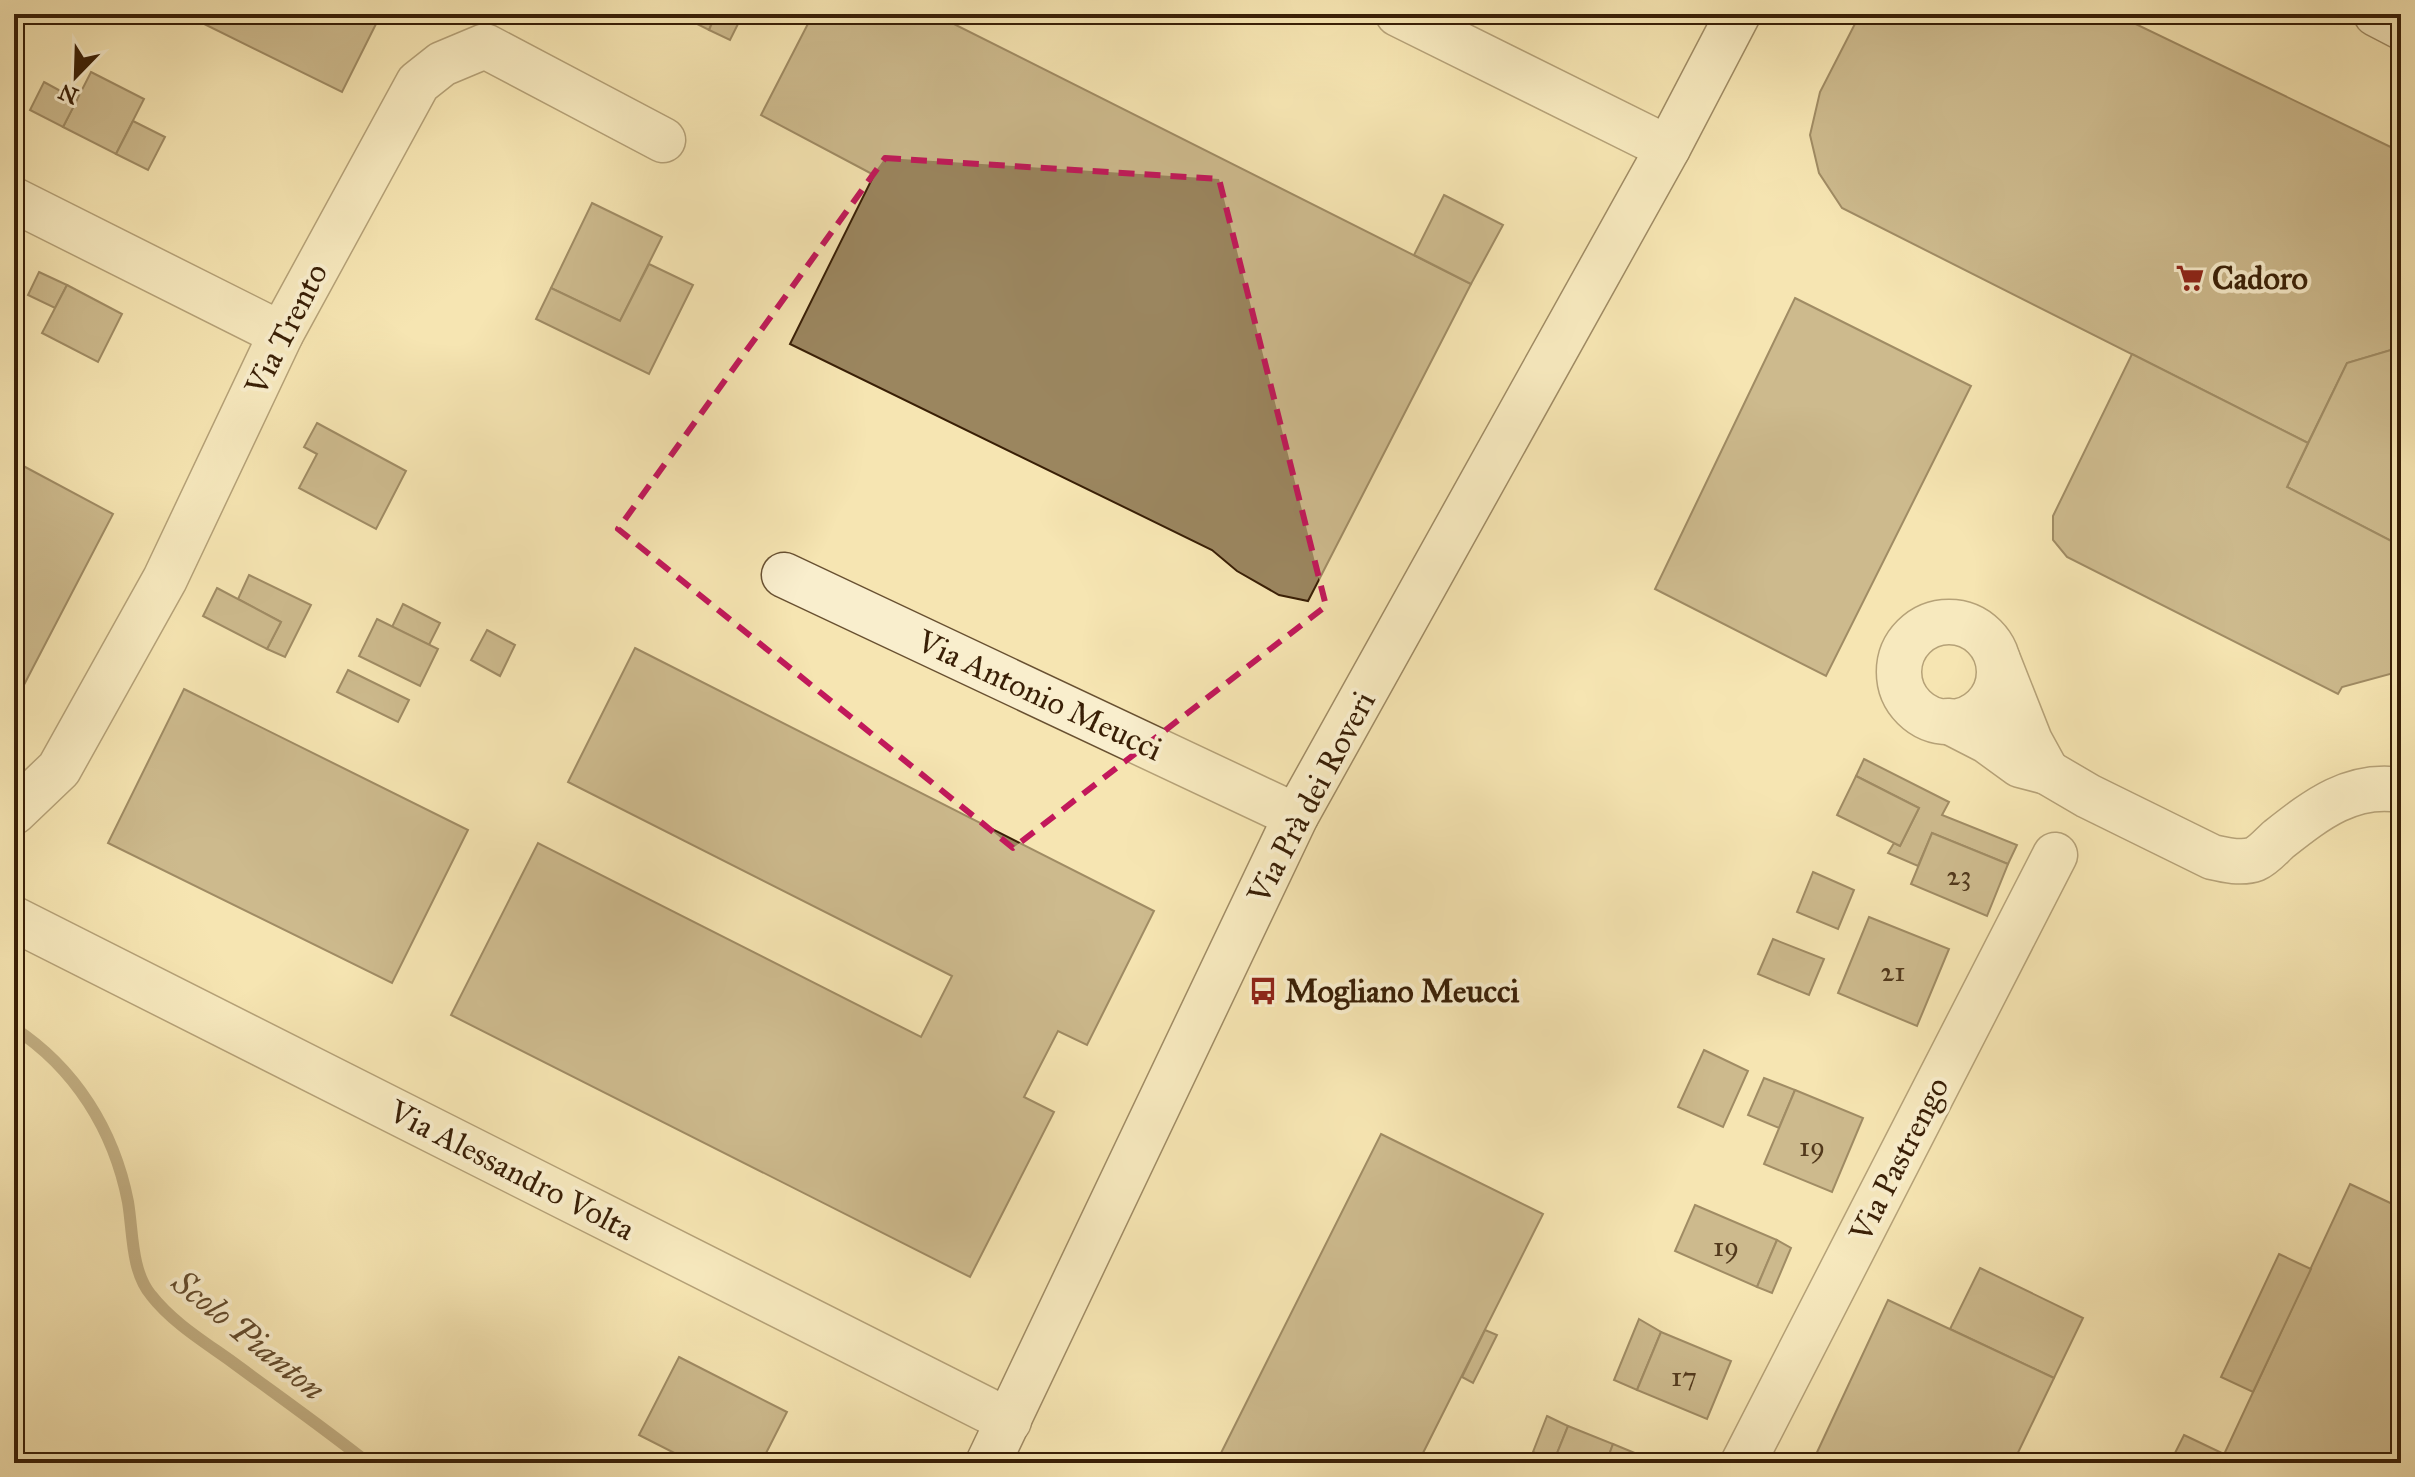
<svg xmlns="http://www.w3.org/2000/svg" width="2415" height="1477" viewBox="0 0 2415 1477" font-family="'IM FELL Great Primer',serif">
	<rect width="100%" height="100%" fill="#f6e5b2"/>
	<filter id="stains"><feTurbulence type="fractalNoise" baseFrequency=".0025" numOctaves="4"/><feColorMatrix values="0 0 0 0 .2 0 0 0 0 .09 0 0 0 0 .02 0 0 0 .5 -.17"/></filter>
	<radialGradient id="worn" r=".72"><stop offset=".6" stop-color="#630" stop-opacity="0"/><stop offset="1" stop-color="#630" stop-opacity=".3"/></radialGradient>
	<g fill="none" stroke-linecap="round" stroke-linejoin="round">
		<path stroke="#846e4a" stroke-width="12" d="M14,1028C75,1068 114,1130 128,1202C133,1232 131,1271 151,1295C172,1322 203,1341 231,1361C277,1395 324,1428 368,1463"/>
	</g>
	<g fill="#9b865f" stroke="#391f06" stroke-width="2">
		<path d="M184,14H381L342,92Z"/>
		<path d="M677,14H716L709,30Z"/>
		<path d="M716,14H743L730,40L709,30Z"/>
		<path d="M813,14H934L1471,284L1308,601L1279,595L1237,571L1212,550L790,344L874,175L761,115Z"/>
		<path d="M1860,14H2115L2401,152V347L2347,363L2308,443L1842,208L1819,173L1810,135L1820,92Z"/>
		<path d="M91,72L144,99L116,154L63,127Z"/>
		<path d="M44,82L77,100L63,127L30,110Z"/>
		<path d="M133,121L165,137L148,170L116,154Z"/>
		<path d="M1444,195L1503,225L1471,284L1414,255Z"/>
		<path d="M592,203L662,237L620,321L551,288Z"/>
		<path d="M649,264L693,285L649,374L536,319L551,288L620,321Z"/>
		<path d="M39,272L67,285L55,308L28,295Z"/>
		<path d="M67,285L122,314L98,362L42,333Z"/>
		<path d="M1795,298L1971,386L1826,676L1655,589Z"/>
		<path d="M2401,347V546L2287,487L2347,363Z"/>
		<path d="M2132,354L2308,443L2287,487L2401,546V671L2342,687L2338,694L2067,557L2053,540V516Z"/>
		<path d="M317,423L406,471L376,529L299,488L317,454L304,447Z"/>
		<path d="M14,461L113,514L14,704Z"/>
		<path d="M249,575L311,605L285,657L267,649L281,622L238,599Z"/>
		<path d="M217,588L281,622L267,649L203,616Z"/>
		<path d="M403,604L440,623L429,645L392,627Z"/>
		<path d="M377,619L438,649L420,686L359,656Z"/>
		<path d="M487,630L515,645L500,676L471,660Z"/>
		<path d="M635,648L1154,911L1087,1045L1058,1031L1024,1097L1054,1112L970,1277L451,1015L538,843L921,1037L952,976L568,782Z"/>
		<path d="M348,670L409,700L398,722L337,692Z"/>
		<path d="M184,689L468,830L392,983L108,843Z"/>
		<path d="M1864,759L1949,802L1942,815L2017,845L2008,864L1932,833L1918,866L1888,853L1894,843L1900,846L1919,808L1856,776Z"/>
		<path d="M1856,776L1919,808L1900,846L1837,815Z"/>
		<path d="M1932,833L2008,864L1987,916L1911,884Z"/>
		<path d="M1813,872L1854,890L1838,929L1797,912Z"/>
		<path d="M1869,917L1949,949L1917,1026L1838,993Z"/>
		<path d="M1773,939L1824,959L1809,995L1758,974Z"/>
		<path d="M1704,1050L1748,1071L1723,1127L1678,1107Z"/>
		<path d="M1764,1078L1795,1090L1779,1128L1748,1115Z"/>
		<path d="M1795,1090L1863,1118L1832,1192L1764,1164Z"/>
		<path d="M1381,1134L1543,1214L1418,1463H1216Z"/>
		<path d="M2350,1184L2401,1208V1463H2220Z"/>
		<path d="M1695,1205L1777,1240L1757,1287L1675,1251Z"/>
		<path d="M1777,1240L1791,1248L1772,1293L1757,1287Z"/>
		<path d="M2279,1254L2311,1269L2253,1392L2221,1377Z"/>
		<path d="M1980,1268L2083,1318L2054,1378L1950,1329Z"/>
		<path d="M1888,1300L2054,1378L2013,1463H1812Z"/>
		<path d="M1639,1319L1661,1332L1637,1390L1614,1380Z"/>
		<path d="M1485,1330L1497,1335L1473,1383L1462,1377Z"/>
		<path d="M1661,1332L1731,1361L1707,1419L1637,1390Z"/>
		<path d="M679,1357L787,1412L761,1463H694L639,1435Z"/>
		<path d="M1547,1416L1568,1426L1554,1461L1533,1452Z"/>
		<path d="M1568,1426L1613,1444L1606,1463H1553Z"/>
		<path d="M2184,1435L2224,1454L2220,1463H2170Z"/>
		<path d="M1613,1444L1647,1458L1645,1463H1606Z"/>
	</g>
	<g fill="none" stroke-linecap="round" stroke-linejoin="round">
		<defs>
			<g id="street">
				<path d="M1398,14L1668,148"/>
				<path d="M14,200L281,334"/>
				<path d="M784,575L1296,816"/>
				<circle cx="1949" cy="672" r="50"/>
				<path d="M1948,721L1987,741L2020,765L2047,772L2030,741L1998,660"/>
				<path d="M2047,772L2088,796L2212,857C2225,860 2242,864 2255,859C2264,855 2272,845 2279,839C2316,810 2351,782 2401,790"/>
				<path d="M14,812L59,769L165,579L281,334L418,83L442,64L485,46L663,140"/>
				<path d="M14,919L1009,1421"/>
				<path d="M1743,1463L2055,855"/>
			</g>
			<g id="secondary">
				<path d="M2376,14L2401,27"/>
				<path d="M988,1463L1296,816L1668,148L1738,14"/>
			</g>
		</defs>
		<use href="#street" stroke="#685031" stroke-width="47"/>
		<use href="#secondary" stroke="#391f06" stroke-width="47"/>
		<use href="#street" stroke="#f9eecd" stroke-width="44"/>
		<use href="#secondary" stroke="#f9eecd" stroke-width="44"/>
	</g>
	<path d="M0 0H2415V1477H0ZM885,158L1219,179L1326,606L1013,848L618,529Z" fill="#f6e5b2" fill-opacity=".55" fill-rule="evenodd"/>
	<path fill="none" stroke="#c2185b" stroke-width="6" stroke-dasharray="16 10" stroke-linejoin="round" d="M885,158L1219,179L1326,606L1013,848L618,529Z"/>
	<defs>
		<symbol id="supermarket-bare" viewBox="-9 -9 18 18"><path d="M-6-5.5h2.5l.6 2H6L4.5 2H-2.5L-4.4-4H-6ZM-1.5 3.2a1.3 1.3 0 1 0 .1 0ZM3 3.2a1.3 1.3 0 1 0 .1 0Z" fill="#8f2418" stroke="#f9eecd" stroke-width="2.5" paint-order="stroke"/></symbol>
		<symbol id="bus-bare" viewBox="-9 -9 18 18"><path d="M-5-6H5V4H4V6H2V4H-2V6H-4V4H-5ZM-3.5-4V0h7V-4ZM-3.5 1.2v1.5H-2V1.2ZM2 1.2v1.5H3.5V1.2Z" fill="#8f2418" stroke="#f9eecd" stroke-width="2.5" paint-order="stroke"/></symbol>
	</defs>
	<g fill-rule="evenodd">
		<use href="#supermarket-bare" x="2170" y="258" width="40" height="40"/>
		<use href="#bus-bare" x="1243" y="971" width="40" height="40"/>
	</g>
	<g text-anchor="middle" stroke-width="8" stroke-linejoin="round" paint-order="stroke">
		<g font-size="28" fill="#52391c">
			<text x="1959" y="885">23</text>
			<text x="1893" y="981">21</text>
			<text x="1812" y="1156">19</text>
			<text x="1726" y="1256">19</text>
			<text x="1684" y="1386">17</text>
		</g>
		<g font-size="32" font-weight="bold" fill="#391f06" stroke="#f9eecd" text-anchor="start">
			<text x="2212" y="289">Cadoro</text>
			<text x="1285" y="1002">Mogliano Meucci</text>
		</g>
		<g font-size="32" fill="#391f06" stroke="#f9eecd">
			<text transform="translate(286 329) rotate(-63)" y="11">Via Trento</text>
			<text transform="translate(1040 695) rotate(25)" y="11">Via Antonio Meucci</text>
			<text transform="translate(1311 797) rotate(-62)" y="11">Via Prà dei Roveri</text>
			<text transform="translate(1899 1159) rotate(-63)" y="11">Via Pastrengo</text>
			<text transform="translate(512 1170) rotate(27)" y="11">Via Alessandro Volta</text>
		</g>
		<g font-size="34" font-style="italic" fill="#654d2e" stroke="#f9eecd">
			<text transform="translate(249 1335) rotate(39)" y="12">Scolo Pianton</text>
		</g>
	</g>
	<rect width="2415" height="1477" fill="none" stroke="#f6e5b2" stroke-width="48"/>
	<rect x="16" y="16" width="2383" height="1445" fill="none" stroke="#391f06" stroke-width="4"/>
	<rect x="24" y="24" width="2367" height="1429" fill="none" stroke="#391f06" stroke-width="2"/>
	<g transform="translate(76 76) rotate(203)" stroke="#f9eecd" stroke-width="6" paint-order="stroke">
	<path d="M0-6L14 30L0 20L-14 30Z" fill="#391f06"/>
	<text y="-12" font-size="22" font-weight="bold" text-anchor="middle" fill="#391f06">N</text>
	</g>
	<rect width="100%" height="100%" filter="url(#stains)"/>
	<rect width="100%" height="100%" fill="url(#worn)"/>
</svg>
